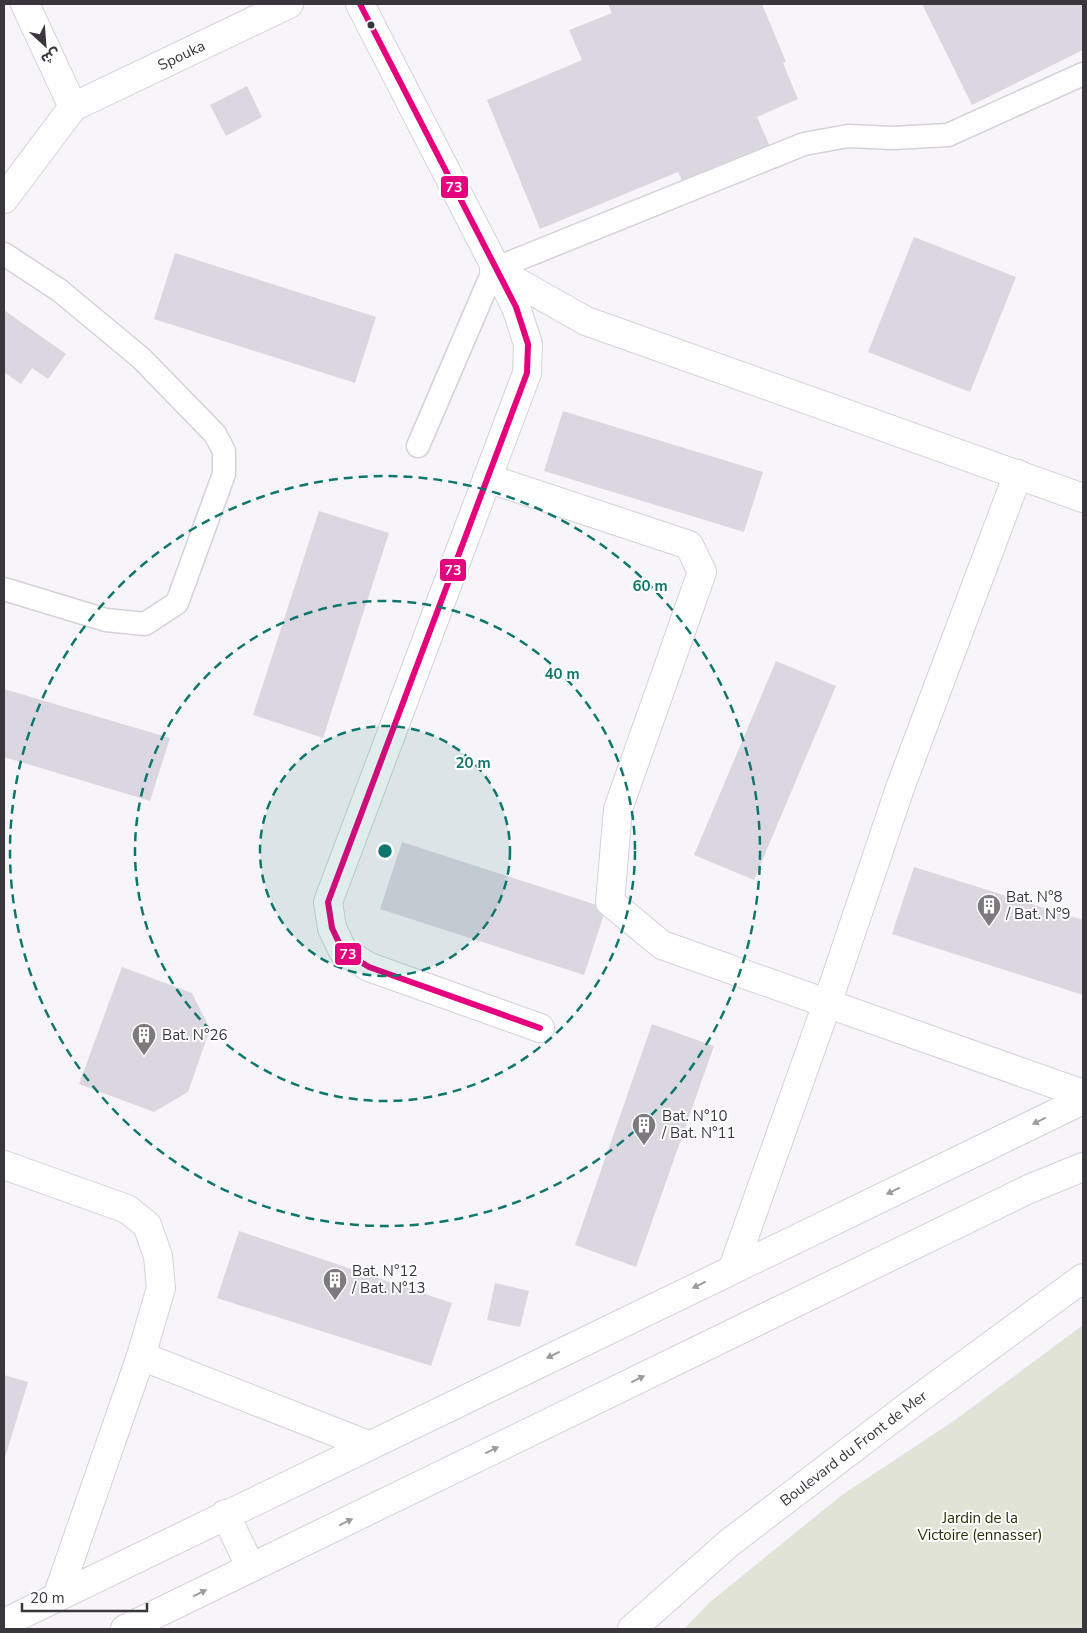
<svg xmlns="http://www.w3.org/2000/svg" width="1087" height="1633" viewBox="0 0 1087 1633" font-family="'Nunito Sans','Noto Sans Arabic',sans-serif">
	<rect width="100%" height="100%" fill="#f7f5fa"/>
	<path fill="#e1e3d7" d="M1083,1325V1629H684L710,1602L842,1495L955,1420Z"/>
	<g fill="#dbd7e1">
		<path d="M608,4H762L786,62L783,63L798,99L757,117L771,149L684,185L678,172L540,229L487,100L582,60L569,30L612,13Z"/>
		<path d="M922,4H1083V50L972,105Z"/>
		<path d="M247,86L262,117L226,136L210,105Z"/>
		<path d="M914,237L1016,277L970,392L868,352Z"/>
		<path d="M175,253L376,317L355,383L154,319Z"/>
		<path d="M4,310L66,354L48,379L32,368L21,384L4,372Z"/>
		<path d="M563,411L763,472L744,532L544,471Z"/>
		<path d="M319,511L389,533L323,738L253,715Z"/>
		<path d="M776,661L836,686L754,880L694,855Z"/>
		<path d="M4,689L170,738L150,801L4,757Z"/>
		<path d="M402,842L606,908L584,975L380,909Z"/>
		<path d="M914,867L1083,920V995L892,934Z"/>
		<path d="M122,967L192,993L210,1029L188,1092L154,1112L79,1084Z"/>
		<path d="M652,1024L714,1046L636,1267L575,1245Z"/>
		<path d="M239,1231L452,1303L431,1366L217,1298Z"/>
		<path d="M495,1283L529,1291L520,1327L487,1320Z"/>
		<path d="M4,1375L28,1382L4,1461Z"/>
	</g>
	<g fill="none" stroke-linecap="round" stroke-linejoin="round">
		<defs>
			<g id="lane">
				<path d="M4,254L59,290L141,358L215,434L224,451V474L177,603L145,624L106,620L4,589"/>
				<path d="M418,446L494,269L804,144L848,136L893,138L948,135L1083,74"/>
			</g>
			<g id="street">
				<path d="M360,4L516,307L528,344L527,373L328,902L332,928L343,951L369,967L540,1028"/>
				<path id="s1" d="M73,107L289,4"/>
				<path d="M4,199L73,107L25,4"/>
				<path d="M494,269L586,321L1083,498"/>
				<path d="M487,478L689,545L702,572L618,809L610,902L662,945L1083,1094"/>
				<path d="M4,1165L127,1209L147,1225L158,1256L161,1288L141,1356"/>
				<path d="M733,1268L827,1004L900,788L1018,474"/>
				<path d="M57,1597L141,1356L368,1445"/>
			</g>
			<g id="secondary">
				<path d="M225,1514L251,1568"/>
				<path d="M4,1623L1083,1100"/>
				<path d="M125,1629L1029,1189L1083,1167"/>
				<path id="s2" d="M632,1629L729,1543L910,1405L1083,1278"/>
			</g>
		</defs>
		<use href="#lane" stroke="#d4d2d7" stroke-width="25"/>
		<use href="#street" stroke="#d4d2d7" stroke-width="30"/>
		<use href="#secondary" stroke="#d4d2d7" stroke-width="30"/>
		<use href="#lane" stroke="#fefefe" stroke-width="22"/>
		<use href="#street" stroke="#fefefe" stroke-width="28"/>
		<use href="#secondary" stroke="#fefefe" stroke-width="28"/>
		<defs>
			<path id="bus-1" d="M360,4L516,307L528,344L527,373L328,902L332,928L343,951L369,967L540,1028"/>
		</defs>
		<use href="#bus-1" stroke="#fff" stroke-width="10"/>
		<use href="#bus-1" stroke="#e5007d" stroke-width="6"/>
	</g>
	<defs><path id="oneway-solid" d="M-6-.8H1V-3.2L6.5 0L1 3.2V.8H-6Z" transform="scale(1.25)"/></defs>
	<g fill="#9c9a9e">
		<use href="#oneway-solid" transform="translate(1039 1121) rotate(154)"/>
		<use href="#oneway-solid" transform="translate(893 1191) rotate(154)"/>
		<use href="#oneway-solid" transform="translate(699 1285) rotate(154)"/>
		<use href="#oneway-solid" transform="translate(553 1355) rotate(154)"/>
		<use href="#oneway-solid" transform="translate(638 1379) rotate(-26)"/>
		<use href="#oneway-solid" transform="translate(492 1450) rotate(-26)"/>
		<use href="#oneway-solid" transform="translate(346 1522) rotate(-26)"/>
		<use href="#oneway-solid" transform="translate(200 1593) rotate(-26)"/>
	</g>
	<circle cx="385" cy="851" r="125" fill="#0f766e" fill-opacity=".12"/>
	<g fill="none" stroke="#0f766e" stroke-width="2.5" stroke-dasharray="9 6">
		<circle cx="385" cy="851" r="125"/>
		<circle cx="385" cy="851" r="250"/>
		<circle cx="385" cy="851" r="375"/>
	</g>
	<defs>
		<symbol id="building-pin" viewBox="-11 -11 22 30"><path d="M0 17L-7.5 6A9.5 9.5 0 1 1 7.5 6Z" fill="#7c797f" stroke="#fff"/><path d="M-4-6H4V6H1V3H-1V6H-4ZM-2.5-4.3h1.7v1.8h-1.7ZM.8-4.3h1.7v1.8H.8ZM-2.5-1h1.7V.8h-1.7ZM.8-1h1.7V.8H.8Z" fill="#fff"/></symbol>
	</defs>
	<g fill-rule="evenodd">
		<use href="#building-pin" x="975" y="892" width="28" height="38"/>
		<use href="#building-pin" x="130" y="1021" width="28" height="38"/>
		<use href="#building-pin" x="630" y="1111" width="28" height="38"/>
		<use href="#building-pin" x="321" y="1266" width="28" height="38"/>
	</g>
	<circle fill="#39363d" stroke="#fff" stroke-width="2" cx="371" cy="25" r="4.5"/>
	<g text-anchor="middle" stroke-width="4" stroke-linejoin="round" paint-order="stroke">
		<g font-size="15" fill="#39363d" stroke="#fff">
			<text dy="5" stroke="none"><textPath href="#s1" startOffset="120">Spouka</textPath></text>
			<text dy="5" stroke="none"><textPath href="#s2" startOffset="286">Boulevard du Front de Mer</textPath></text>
		</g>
		<g font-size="15" fill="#39363d" stroke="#fff" text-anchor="start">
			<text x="1006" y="902">Bat. N°8<tspan x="1006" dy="17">/ Bat. N°9</tspan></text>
			<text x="162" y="1040">Bat. N°26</text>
			<text x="662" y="1121">Bat. N°10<tspan x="662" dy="17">/ Bat. N°11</tspan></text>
			<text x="352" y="1276">Bat. N°12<tspan x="352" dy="17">/ Bat. N°13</tspan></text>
		</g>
		<g font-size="15" fill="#272e00" stroke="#fff">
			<text x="980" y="1523">Jardin de la<tspan x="980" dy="17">Victoire (ennasser)</tspan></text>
		</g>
	</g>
	<circle cx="385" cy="851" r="8" fill="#0f766e" stroke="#fff" stroke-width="2.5"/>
	<g font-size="15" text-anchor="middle" font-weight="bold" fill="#0f766e" stroke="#fff" stroke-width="4" stroke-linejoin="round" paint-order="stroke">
		<text x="650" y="591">60 m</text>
		<text x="562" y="679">40 m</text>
		<text x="473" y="768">20 m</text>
	</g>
	<g stroke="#fff" stroke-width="2">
		<rect x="440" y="175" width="29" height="24" rx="5" fill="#e5007d"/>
		<rect x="439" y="558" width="28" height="24" rx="5" fill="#e5007d"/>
		<rect x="334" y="942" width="28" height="24" rx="5" fill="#e5007d"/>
	</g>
	<g font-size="14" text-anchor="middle" font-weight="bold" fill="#fff">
		<text x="454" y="192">73</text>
		<text x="453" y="575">73</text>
		<text x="348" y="959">73</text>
	</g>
	<rect width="1087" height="1633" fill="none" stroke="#39363d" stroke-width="10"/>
	<g transform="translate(45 45) rotate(154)" stroke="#ffffff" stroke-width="4" paint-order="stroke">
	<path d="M0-4L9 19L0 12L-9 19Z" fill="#39363d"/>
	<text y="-8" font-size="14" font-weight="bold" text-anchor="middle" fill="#39363d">ش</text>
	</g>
	<path d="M22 1603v8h125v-8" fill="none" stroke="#39363d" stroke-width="2.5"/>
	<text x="30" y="1603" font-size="15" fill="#39363d" stroke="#ffffff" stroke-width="4" paint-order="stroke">20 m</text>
</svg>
